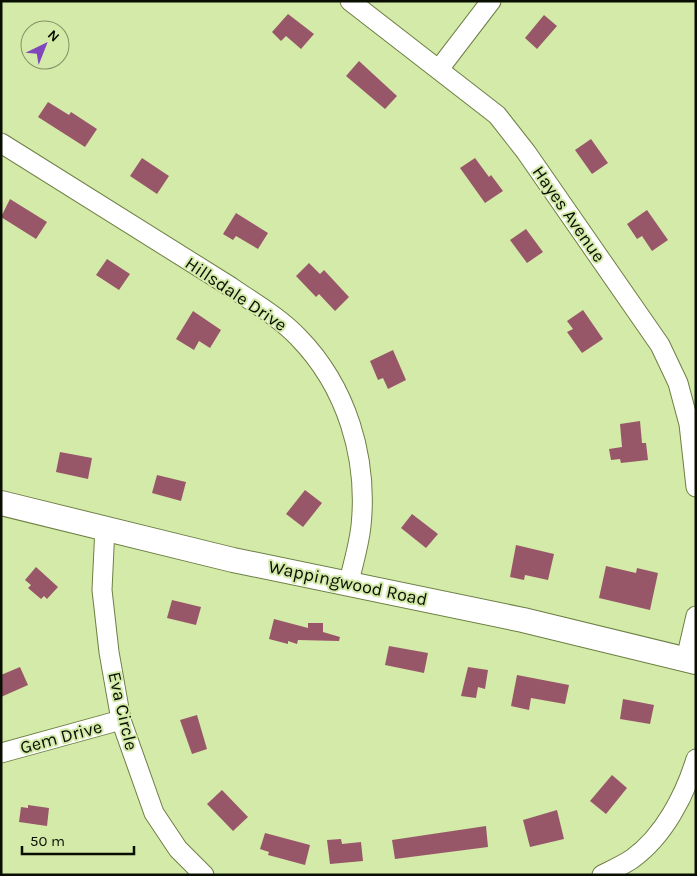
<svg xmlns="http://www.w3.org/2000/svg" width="697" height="876" viewBox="0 0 697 876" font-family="Karla,sans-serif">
	<rect width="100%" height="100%" fill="#d4eaa9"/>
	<g fill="#985769">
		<path d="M288,14L314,34L301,49L286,36L281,41L272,32Z"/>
		<path d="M544,15L557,26L537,49L525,38Z"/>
		<path d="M359,61L397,96L385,109L346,76Z"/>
		<path d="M48,102L69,115L71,112L97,129L85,147L38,117Z"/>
		<path d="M591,139L608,163L592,174L575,150Z"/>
		<path d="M142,158L169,176L157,194L130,176Z"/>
		<path d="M475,158L489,177L491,175L503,191L485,203L460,168Z"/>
		<path d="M10,199L47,222L36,239L1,217Z"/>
		<path d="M647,210L668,240L652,251L642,236L637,239L627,224Z"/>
		<path d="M236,213L268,233L258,249L236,236L233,240L223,234Z"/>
		<path d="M526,229L543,252L527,263L510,240Z"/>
		<path d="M107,259L130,274L119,290L96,275Z"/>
		<path d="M309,263L320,274L324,270L349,297L335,311L319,294L316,297L296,276Z"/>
		<path d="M583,310L603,339L582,353L567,332L573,329L567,321Z"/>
		<path d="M193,311L221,330L210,348L199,341L194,350L176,339Z"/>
		<path d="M393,350L406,380L388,389L383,378L378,380L370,361Z"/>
		<path d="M640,421L642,443H646L648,460L621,463L620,459L611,460L609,449L622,447L620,424Z"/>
		<path d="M60,452L92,458L88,479L56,472Z"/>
		<path d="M157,475L186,482L181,501L152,493Z"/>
		<path d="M305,490L322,503L303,527L286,514Z"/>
		<path d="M412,514L438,534L426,548L401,528Z"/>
		<path d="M516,545L554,554L548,580L525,575L524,580L510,577Z"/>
		<path d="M606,566L636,573L637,568L658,573L650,610L599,598Z"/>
		<path d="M36,567L58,587L47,599L44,596L41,599L28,588L31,585L25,580Z"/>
		<path d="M172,600L201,607L196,625L167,618Z"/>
		<path d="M274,619L308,628V623H323V632L340,637L339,641L298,640L297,644L288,641V644L269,639Z"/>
		<path d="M389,646L428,653L424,673L385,665Z"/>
		<path d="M20,667L28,685L1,697V675Z"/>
		<path d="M468,667L488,670L485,689L478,687L476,698L461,696Z"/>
		<path d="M517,675L569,685L565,704L531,698L529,710L511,706Z"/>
		<path d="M623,699L654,705L650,724L620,719Z"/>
		<path d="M197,715L207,749L192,754L180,720Z"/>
		<path d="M612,775L627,788L606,814L590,801Z"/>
		<path d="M222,790L248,817L233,831L207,804Z"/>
		<path d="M28,805L49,808L47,826L19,822L21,807L28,808Z"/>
		<path d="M557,810L564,839L530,847L523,820Z"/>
		<path d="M486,826L488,847L395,859L392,840Z"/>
		<path d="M265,833L310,845L305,865L268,855L269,852L260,849Z"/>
		<path d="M341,839L342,844L361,842L363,861L330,864L327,840Z"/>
	</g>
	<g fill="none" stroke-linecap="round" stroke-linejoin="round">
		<defs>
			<g id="minor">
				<path d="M350,1L497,115L526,152L660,345L678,383L689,424L696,487"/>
				<path d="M439,69L491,1"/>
				<path d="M1,143L231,287C254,303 279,317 298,337C347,387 368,458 361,526C359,545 353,564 349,582"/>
				<path d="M105,527L102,590L109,652L121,720L154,813L178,849L204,875"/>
				<path d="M686,659L696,616"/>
				<path d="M1,753L121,720"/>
				<path d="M602,875C612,870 623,865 632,859C664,836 685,795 696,759"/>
			</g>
			<path id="major" d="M1,503L233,560L523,620L696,662"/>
		</defs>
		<use href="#minor" stroke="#6d7f44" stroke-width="21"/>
		<use href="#major" stroke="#6d7f44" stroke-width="26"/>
		<use href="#minor" stroke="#fff" stroke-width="19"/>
		<use href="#major" stroke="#fff" stroke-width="24"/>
	</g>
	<g text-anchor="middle" stroke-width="4" stroke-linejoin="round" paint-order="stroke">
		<g font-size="18" fill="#090f00" stroke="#d4eaa9">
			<text transform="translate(569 214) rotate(55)" y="6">Hayes Avenue</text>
			<text transform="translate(236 294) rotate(34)" y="6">Hillsdale Drive</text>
			<text transform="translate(348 583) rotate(12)" y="6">Wappingwood Road</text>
			<text transform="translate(123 711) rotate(77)" y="6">Eva Circle</text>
			<text transform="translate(61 737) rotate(-15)" y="6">Gem Drive</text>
		</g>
	</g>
	<rect width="697" height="876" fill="none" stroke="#090f00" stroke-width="5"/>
	<g transform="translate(45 45) rotate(43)"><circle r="24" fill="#d4eaa9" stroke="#839265"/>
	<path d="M0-4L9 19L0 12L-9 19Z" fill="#8046bc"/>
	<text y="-8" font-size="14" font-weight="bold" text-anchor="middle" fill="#090f00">N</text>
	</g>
	<path d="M22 846v8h112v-8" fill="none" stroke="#090f00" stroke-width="2.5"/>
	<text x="30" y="846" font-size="15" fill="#090f00" stroke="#d4eaa9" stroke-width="4" paint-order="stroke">50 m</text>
</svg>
